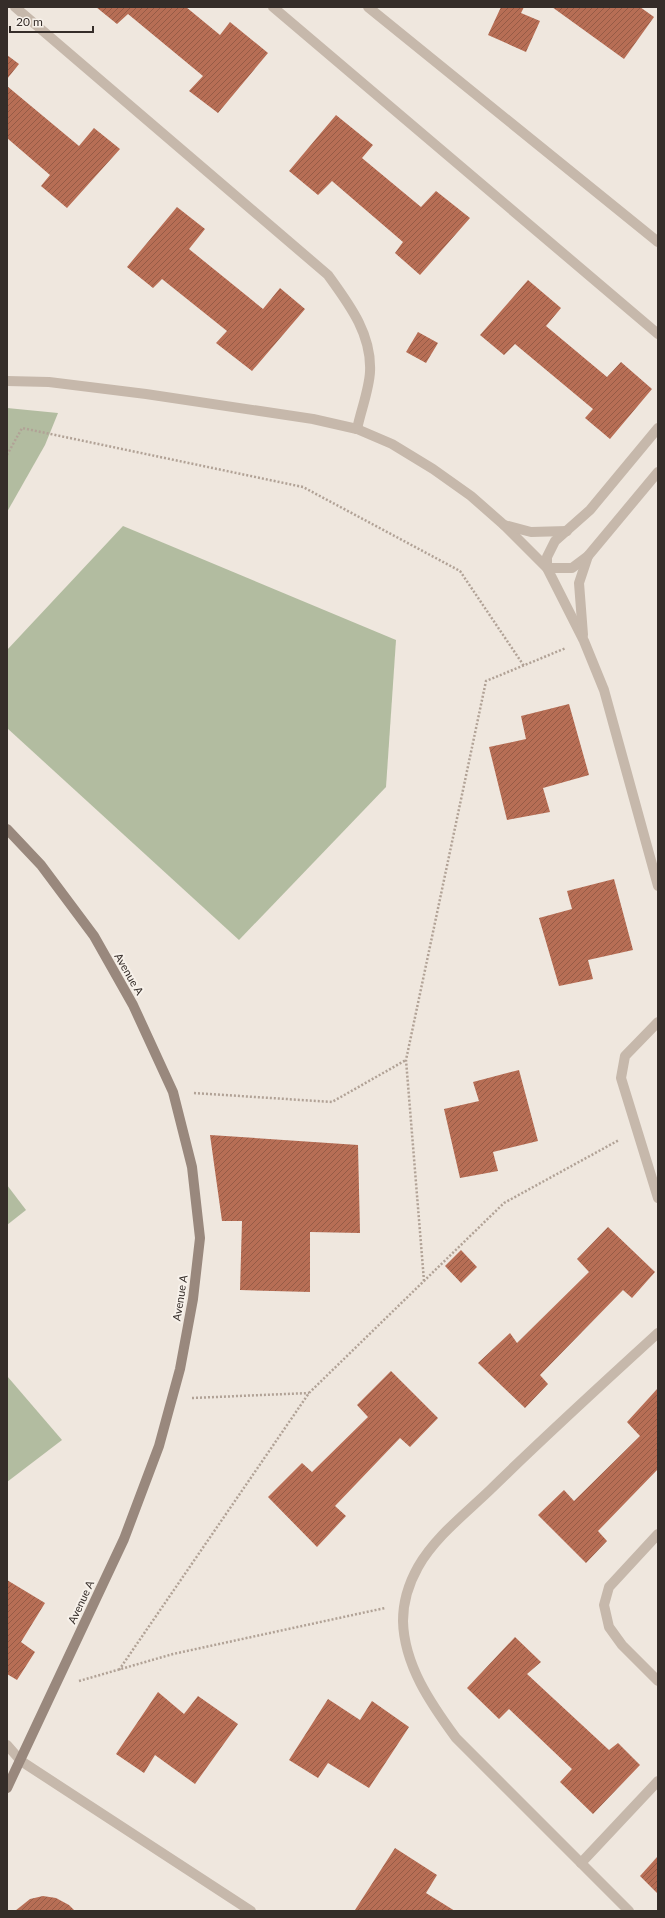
<svg xmlns="http://www.w3.org/2000/svg" width="665" height="1918" viewBox="0 0 665 1918" font-family="Lato,sans-serif">
	<defs>
		<pattern id="building-hatch" width="6" height="6" patternUnits="userSpaceOnUse"><rect width="6" height="6" fill="#b76e55"/><path d="M-1 1l2-2M0 6l6-6M5 7l2-2" fill="none" stroke="#965b46"/></pattern>
	</defs>
	<rect width="100%" height="100%" fill="#efe7de"/>
	<g fill="#b2bca0">
		<path d="M7,408L58,413L45,445L7,512Z"/>
		<path d="M123,526L396,640L386,787L239,940L7,728V650Z"/>
		<path d="M7,1185L26,1210L7,1225Z"/>
		<path d="M7,1376L62,1440L7,1482Z"/>
	</g>
	<g fill="url(#building-hatch)">
		<path d="M96,7H186L220,35L230,22L268,53L218,113L189,91L203,76L128,14L117,24Z"/>
		<path d="M501,7H524L521,13L540,21L526,52L488,35Z"/>
		<path d="M552,7H640L654,17L624,59Z"/>
		<path d="M7,55L19,64L7,79Z"/>
		<path d="M7,86L79,146L94,128L120,149L67,208L41,186L50,175L7,138Z"/>
		<path d="M336,115L373,145L362,158L421,207L436,191L470,218L420,275L395,253L403,242L332,181L318,195L289,171Z"/>
		<path d="M177,207L205,229L189,249L263,309L280,288L305,309L252,371L216,343L227,331L162,279L153,288L127,267Z"/>
		<path d="M528,280L561,308L546,326L607,377L621,362L652,389L610,439L585,418L593,409L515,344L504,355L480,335Z"/>
		<path d="M418,332L438,343L426,363L406,352Z"/>
		<path d="M569,704L589,775L543,788L550,812L507,820L489,747L526,739L521,716Z"/>
		<path d="M614,879L633,950L588,960L593,979L559,986L539,918L572,909L567,891Z"/>
		<path d="M519,1070L538,1141L493,1152L498,1171L460,1178L444,1109L479,1101L473,1082Z"/>
		<path d="M210,1135L358,1145L360,1233L310,1232V1292L240,1290L242,1221H222Z"/>
		<path d="M608,1227L655,1272L632,1298L623,1290L540,1375L548,1384L525,1408L478,1363L510,1333L517,1343L589,1272L577,1259Z"/>
		<path d="M461,1250L477,1267L461,1283L445,1266Z"/>
		<path d="M391,1371L438,1418L410,1447L400,1438L335,1506L346,1516L317,1547L268,1497L302,1463L312,1472L368,1417L357,1405Z"/>
		<path d="M658,1388V1469L598,1531L607,1541L586,1563L538,1515L564,1490L574,1501L640,1436L627,1422Z"/>
		<path d="M7,1580L45,1603L21,1642L35,1652L17,1680L7,1674Z"/>
		<path d="M515,1637L541,1662L527,1674L609,1750L618,1743L640,1765L593,1814L560,1782L572,1769L509,1709L499,1719L467,1688Z"/>
		<path d="M158,1692L184,1714L198,1696L238,1724L195,1784L155,1755L144,1773L116,1754Z"/>
		<path d="M328,1699L360,1720L372,1701L409,1727L369,1788L328,1763L318,1778L289,1760Z"/>
		<path d="M395,1848L437,1875L426,1893L455,1911L355,1910Z"/>
		<path d="M658,1856V1894L640,1876Z"/>
		<path d="M43,1896L56,1898L69,1905L75,1911H15L30,1899Z"/>
	</g>
	<g fill="none" stroke-linecap="round" stroke-linejoin="round">
		<g stroke="#b1a296" stroke-width="2.5" stroke-dasharray="2 2" stroke-linecap="butt">
			<path d="M7,455L22,428L303,487L460,571L524,666"/>
			<path d="M194,1093L332,1102L406,1060"/>
			<path d="M424,1281L406,1060L486,681L566,648"/>
			<path d="M192,1398L309,1393"/>
			<path d="M119,1670L309,1393L504,1203L619,1140"/>
			<path d="M79,1681L173,1654L385,1608"/>
		</g>
		<g stroke="#c6b8ab" stroke-width="10">
			<path d="M15,7L328,275C349,304 372,334 370,372C369,390 361,410 357,429"/>
			<path d="M7,381L49,382L146,394L313,419L357,429L392,444L433,469L471,496L504,525L547,568L584,641L604,690L658,886"/>
			<path d="M658,428L590,510L555,541L547,557V568H572L588,556L658,472"/>
			<path d="M504,525L531,532L567,531"/>
			<path d="M583,635L579,583L588,556"/>
			<path d="M658,1022L625,1056L621,1078L658,1198"/>
			<path d="M658,1534L609,1587L604,1605L609,1627L622,1645L658,1681"/>
			<path d="M7,1745L21,1761L251,1911"/>
			<path d="M581,1863L658,1781"/>
			<path d="M629,1911L456,1738C431,1704 404,1665 403,1621C403,1603 409,1583 418,1567C435,1537 465,1514 490,1490C545,1436 601,1385 658,1333"/>
		</g>
		<g stroke="#c6b8ab" stroke-width="10">
			<path d="M273,7L658,334"/>
			<path d="M368,7L658,242"/>
		</g>
		<path stroke="#99887d" stroke-width="10" d="M7,829L41,865L94,936L133,1005L173,1092L192,1167L200,1238L193,1299L180,1369L159,1446L124,1539L7,1788"/>
	</g>
	<g text-anchor="middle" stroke-width="4" stroke-linejoin="round" paint-order="stroke">
		<g font-size="11" fill="#352d29" stroke="#f7f1ea">
			<text transform="translate(129 974) rotate(60)" y="4">Avenue A</text>
			<text transform="translate(180 1298) rotate(-81)" y="4">Avenue A</text>
			<text transform="translate(81 1602) rotate(-65)" y="4">Avenue A</text>
		</g>
	</g>
	<rect width="665" height="1918" fill="none" stroke="#352d29" stroke-width="16"/>
	<path d="M10 26v6h83v-6" fill="none" stroke="#352d29" stroke-width="2"/>
	<text x="16" y="26" font-size="12" fill="#352d29" stroke="#f7f1ea" stroke-width="3" paint-order="stroke">20 m</text>
</svg>
